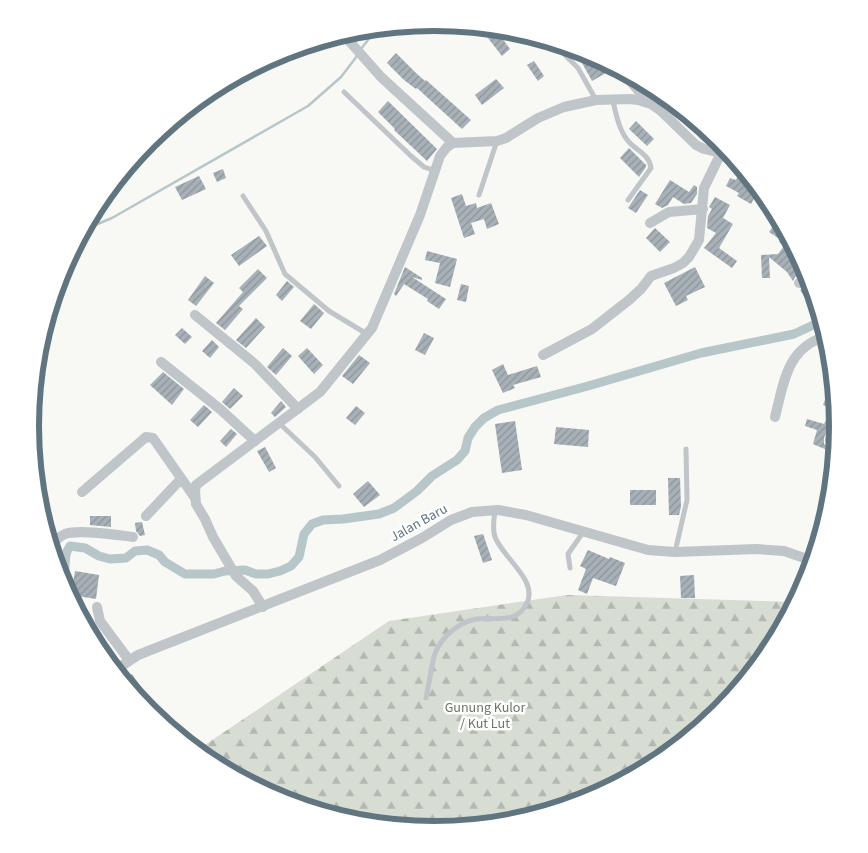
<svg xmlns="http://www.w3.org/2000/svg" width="868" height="853" viewBox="0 0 868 853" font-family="'Source Sans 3',sans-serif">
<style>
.forest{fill:url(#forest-firs)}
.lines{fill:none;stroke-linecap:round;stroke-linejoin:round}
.stream{stroke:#b7c6c9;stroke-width:2.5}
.canal{stroke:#b7c6c9;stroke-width:9}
.building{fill:url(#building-hatch)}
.service{stroke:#c0c5c9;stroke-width:5}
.minor{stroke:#c0c5c9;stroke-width:10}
.labels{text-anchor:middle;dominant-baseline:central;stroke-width:5;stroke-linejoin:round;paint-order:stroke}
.street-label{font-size:14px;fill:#617581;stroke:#fff}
.park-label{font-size:14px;fill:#667961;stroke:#fff}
.rim{fill:none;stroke:#617581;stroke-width:6}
</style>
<defs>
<pattern id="forest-firs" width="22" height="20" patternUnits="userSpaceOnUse" patternTransform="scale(1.25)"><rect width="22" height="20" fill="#d8ddd4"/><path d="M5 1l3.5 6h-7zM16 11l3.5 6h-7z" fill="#b3b8b1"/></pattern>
<pattern id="building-hatch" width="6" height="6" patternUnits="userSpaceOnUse" patternTransform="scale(1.25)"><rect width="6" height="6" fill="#a7b1b7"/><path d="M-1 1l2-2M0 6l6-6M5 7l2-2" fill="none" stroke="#8b959a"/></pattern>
</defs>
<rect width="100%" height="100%" fill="#f8f8f5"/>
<path class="forest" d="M567,595L796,602L770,651L719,712L658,763L588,800L513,823L434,830L355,823L279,800L209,762L196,751L389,621Z"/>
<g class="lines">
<g class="stream">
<path d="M361,49L375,31L373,28"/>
<path d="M83,230L112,218L308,106L341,77L357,56"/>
</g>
<path class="canal" d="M61,581C69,570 61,557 70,546L85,548L99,556L110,559L126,558L135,551L147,550L159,555L165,562L185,574H214L225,571L245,570L256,574H268L280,571L291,566L299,557L304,534L312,524L323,520L343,519L379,514L394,508L417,491L432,476L457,460L465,451L468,438L475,427L484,418L498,410L588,386L701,353L794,334L822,321"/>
</g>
<g class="building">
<path d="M490,28L495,29L510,49L502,56L484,33Z"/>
<path d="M396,53L416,73L425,81L426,80L471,120L462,129L417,88L416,89L404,80L387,63Z"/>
<path d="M594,56L597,57L606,73L592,81L582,63Z"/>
<path d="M534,61L544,76L538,81L527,65Z"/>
<path d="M496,79L504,88L482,105L475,95Z"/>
<path d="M388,101L437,149L427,161L394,130L395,129L378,112Z"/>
<path d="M636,121L654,139L647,146L629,129Z"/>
<path d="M702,132H708L721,143H710L703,141Z"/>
<path d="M629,148L646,165V167L639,177L620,158Z"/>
<path d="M742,168L759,189L751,204L737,196L739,193L726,186L730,178L736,180Z"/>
<path d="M223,169L226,178L217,182L213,173Z"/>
<path d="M199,176L206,189L182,200L175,187Z"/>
<path d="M670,180L689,192L694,185L697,187V194L691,203L684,204L673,197L668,205L662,208L655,204Z"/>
<path d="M640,190L648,195L636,213L628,208Z"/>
<path d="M462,194L466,206L476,203L477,208L491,203L499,224L487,229L484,219L471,223L475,234L464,238L451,198Z"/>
<path d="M715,197L730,205L723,218L733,224L719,248L737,261L732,268L704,248L716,233L707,228L708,216L712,209L709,207Z"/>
<path d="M776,222L783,227L806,271L795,277L793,281L787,272L769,257L770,278H762L761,255L778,254L784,246L779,242L781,240L769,232Z"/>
<path d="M655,228L670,242L660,252L646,238Z"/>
<path d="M259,236L267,246L239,266L231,255Z"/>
<path d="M427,251L457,259L450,287L435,283L440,263L425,260Z"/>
<path d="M405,267L422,278V280L412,277L446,299L439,309L427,301L428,299L404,284L396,296L394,294Z"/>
<path d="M695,267L705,287L686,296L688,300L676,306L664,283Z"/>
<path d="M258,269L267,278L239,306L243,309L225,330L216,323L243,292L239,288Z"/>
<path d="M205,276L214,283L196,306L188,300Z"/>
<path d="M287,281L294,287L282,301L276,295Z"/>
<path d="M461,284L469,286L466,302L457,300Z"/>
<path d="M809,285L815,298L808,302L800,290Z"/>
<path d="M314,304L324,313L311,329L300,321Z"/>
<path d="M256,318L265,327L246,348L236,340Z"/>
<path d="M182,328L192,337L185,344L175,335Z"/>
<path d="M424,333L434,338L425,355L415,350Z"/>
<path d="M212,340L219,347L210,358L202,351Z"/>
<path d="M283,348L292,356L276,375L267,367Z"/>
<path d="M307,348L323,365L314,374L298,356Z"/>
<path d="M359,355L370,363L353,384L342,376Z"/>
<path d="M503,364L508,375L537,366L541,377L513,385L515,388L503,393L492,370Z"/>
<path d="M832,368L837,414L831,418L824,438V444L829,447L827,450L813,444L817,430L805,426L807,419L824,424L832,408L823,405L829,388L825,387Z"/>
<path d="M163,372L184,389L172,405L150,385Z"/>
<path d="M234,388L243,396L230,409L222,402Z"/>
<path d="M281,401L286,407L275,417L271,413Z"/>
<path d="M204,405L212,412L198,427L190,420Z"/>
<path d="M356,406L365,413L355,425L346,418Z"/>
<path d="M515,421L522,470L502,473L495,424Z"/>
<path d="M556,427L589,430L588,447L554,444Z"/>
<path d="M231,429L237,434L226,447L220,441Z"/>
<path d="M265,447L276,468L269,472L257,451Z"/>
<path d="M668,478H680L681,507L679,515H669Z"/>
<path d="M368,481L380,495L364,507L353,494Z"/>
<rect x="630" y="490" width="26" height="15"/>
<path d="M90,516H111V527L90,525Z"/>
<path d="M142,522L145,535L140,536L136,531L135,523Z"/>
<path d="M483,534L492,560L483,563L474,536Z"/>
<path d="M588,550L609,559L610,557L625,563L616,586L593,578L587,594L578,590L586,569L580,566Z"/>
<path d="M75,571L99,575L96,599L71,595Z"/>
<path d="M694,575L695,598H681L680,576Z"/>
<path d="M132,674L141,687L135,691L126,678Z"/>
</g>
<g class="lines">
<g class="service">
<path d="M553,43L578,68L596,100"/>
<path d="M344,92L411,156L424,167L436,171"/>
<path d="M613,101C616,114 619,131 629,142C637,151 649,154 651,168L628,200"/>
<path d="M479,195L497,141"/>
<path d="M243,196L266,231L285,274L329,311L367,334"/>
<path d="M279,423L315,457L339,486"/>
<path d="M675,552L687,500L686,449"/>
<path d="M570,568L568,554L584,531"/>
<path d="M426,698L434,656C440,638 457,623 476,619C494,616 516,626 527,603C538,580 503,558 495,537C492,529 494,519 495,510"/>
</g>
<g class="minor">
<path d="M343,34L381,77L453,143"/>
<path d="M621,70L648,102"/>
<path d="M650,223L669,212L703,209"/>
<path d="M799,283L809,277"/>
<path d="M195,315L255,364L298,409"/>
<path d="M543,355L592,329L629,300L641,289L651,276L674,268L683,263L689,257L699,240L704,188L721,153"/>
<path d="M161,362L220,409L255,441"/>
<path d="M775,417C784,382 787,347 827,336"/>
<path d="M830,440L837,421"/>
<path d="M82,492L146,437L153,438L195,498"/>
<path d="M146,516L181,479"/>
<path d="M51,548C54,542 58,537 65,534C79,529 117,535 133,537"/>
<path d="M97,607L100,621L129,660"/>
<path d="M263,607L253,591L236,576L213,537L205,519L196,504L195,491L196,485L320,392L367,334L372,328L420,215L440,156L447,147L453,143L497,141L506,138L538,118L564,107L596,100L630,99L638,100L651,104L661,111L696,145L704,149L721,153L729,152"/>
<path d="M114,671L138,655L380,560L422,538L451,520L472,512L498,510L526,515L648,550L675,552L756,549L784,551L813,561"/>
</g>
</g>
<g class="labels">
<g class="street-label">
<text transform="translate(419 523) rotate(-29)">Jalan Baru</text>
</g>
<g class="park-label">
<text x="485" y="708">Gunung Kulor<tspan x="485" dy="16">/ Kut Lut</tspan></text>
</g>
</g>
<path d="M0 0H868V853H0ZM39 426a395 395 0 1 1 790 0a395 395 0 1 1-790 0Z" fill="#fff" fill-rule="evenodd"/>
<path class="rim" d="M39 426a395 395 0 1 1 790 0a395 395 0 1 1-790 0Z"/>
</svg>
